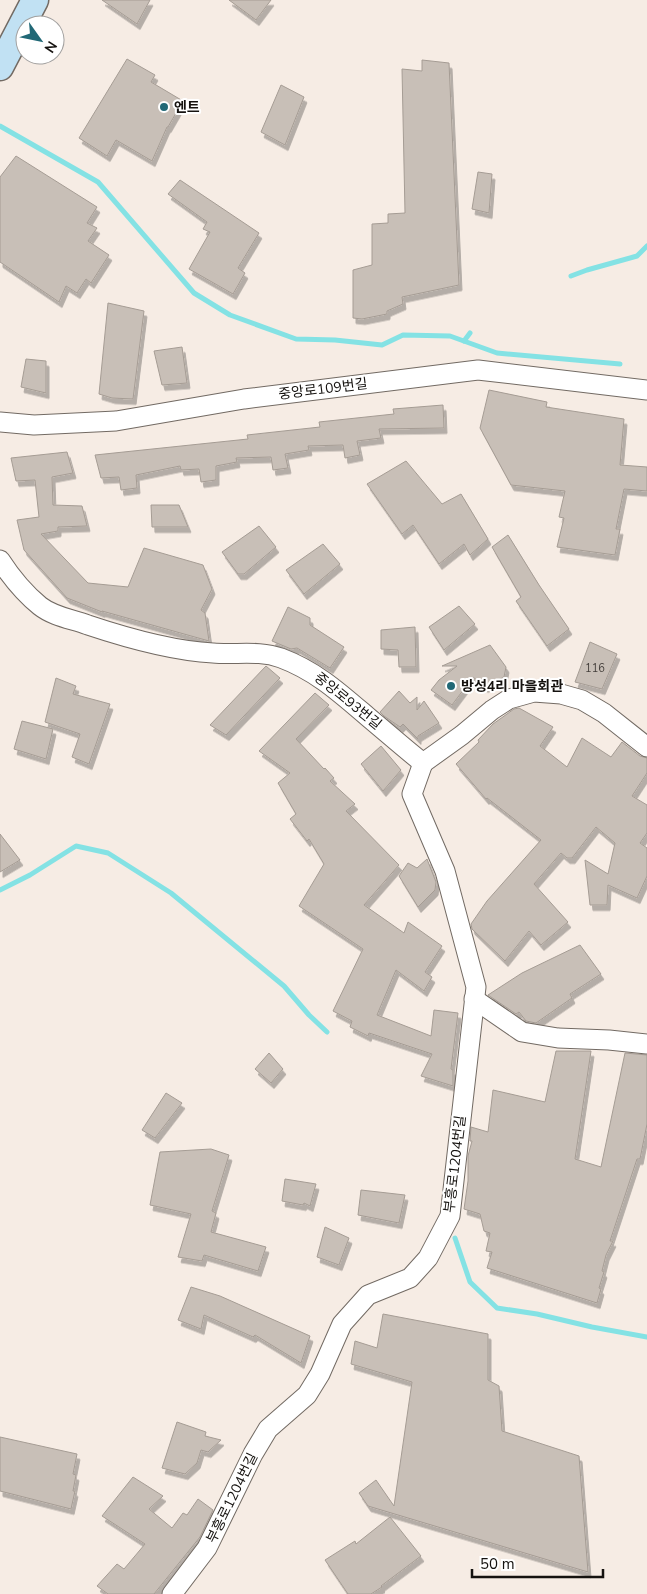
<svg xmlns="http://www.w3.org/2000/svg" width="647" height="1594" viewBox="0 0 647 1594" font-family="'Nunito Sans','Noto Sans KR',sans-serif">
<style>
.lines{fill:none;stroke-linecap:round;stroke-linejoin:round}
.stream{stroke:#84e2e4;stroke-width:5}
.building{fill:#c8bfb7;stroke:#a59c94;filter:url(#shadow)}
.street-casing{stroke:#726a63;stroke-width:21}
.secondary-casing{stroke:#726a63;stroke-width:29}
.street{stroke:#fff;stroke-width:19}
.secondary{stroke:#c1e1f3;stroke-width:26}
.poi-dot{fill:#216876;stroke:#fff;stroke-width:2}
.labels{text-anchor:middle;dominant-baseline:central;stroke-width:4;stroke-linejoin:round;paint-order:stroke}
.number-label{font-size:11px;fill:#423d39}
.poi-label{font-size:14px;font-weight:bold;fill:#15120f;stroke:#fff;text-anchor:start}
.street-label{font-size:14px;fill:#15120f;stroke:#fff}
</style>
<defs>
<filter id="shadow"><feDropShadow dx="3" dy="5.5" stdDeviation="0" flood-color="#0004"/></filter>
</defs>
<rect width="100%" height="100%" fill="#f6ece4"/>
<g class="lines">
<g class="stream">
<path d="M0,126L98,182L194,293L230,315L296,339L335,340L382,345L403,335L450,336L497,353L620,364"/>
<path d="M571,276L587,270L637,256L647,246"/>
<path d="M464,341L470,333"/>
<path d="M0,890L30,875L76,846L108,853L171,893L284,986L309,1015L327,1032"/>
<path d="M455,1238L470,1282L497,1308L537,1314L592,1327L647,1337"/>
</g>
</g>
<g class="building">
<path d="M102,0H150L137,24Z"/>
<path d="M229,0H271L256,20Z"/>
<path d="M127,59L155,75L151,82L183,101L168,127H167L152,161L116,140L107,156L79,138Z"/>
<path d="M422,60L449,63L459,285L402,297L403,304L387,311V314L362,319L353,318V270L372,265V224L388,223V214L405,213L402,69L422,71Z"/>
<path d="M281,85L304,97L285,145L261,132Z"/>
<path d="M16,156L97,207L87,223L97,228L88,241L109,255L91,283L86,279L77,293L66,286L59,302L0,262V177Z"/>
<path d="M478,172L492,174L489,213L472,209Z"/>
<path d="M180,180L259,233L238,268L245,273L233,294L189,269L210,232L203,229L207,222L168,194Z"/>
<path d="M108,303L144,311L133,399L112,398L99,394Z"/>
<path d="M182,347L187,383L162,385L154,351Z"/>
<path d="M26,359L46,361V393L21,387Z"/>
<path d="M489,390L547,402L546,407L624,419L620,465L647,467V491L624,489L616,529H620L615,555L557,547L564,518L559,517L565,491L511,485L480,428Z"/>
<path d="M443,405L444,428L379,429L381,438L357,441L360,455L345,458L343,445L308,446L309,450L285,454L288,468L273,470L271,457L236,458L237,462L216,466V480L201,482L199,469L181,470L180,466L136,475L137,488L121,490L119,477L101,478L95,455L248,439L247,435L320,427L319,422L394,414L393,409Z"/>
<path d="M67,452L73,473L52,477L53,505L82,506L87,526L58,527V531L41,534L88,583L128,587L144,548L203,565L212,589L201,610L205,613L209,641L102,611V612L67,598L24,550L17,520L39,517L35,480L16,481L11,458Z"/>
<path d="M406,461L442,504L461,494L488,539L470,555L464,544L439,564L413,525L402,534L367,484Z"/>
<path d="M151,505H179L188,527H152Z"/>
<path d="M259,526L276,547L244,574H238L222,552Z"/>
<path d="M508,535L539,585L569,629L547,646L516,601L521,597L492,547Z"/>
<path d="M323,544L340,564L304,594L286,570Z"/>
<path d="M459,606L475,624L444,650L429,627Z"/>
<path d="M288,607L310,618V625L344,647L330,668L297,648L291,649L272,641Z"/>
<path d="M415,627L416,667H399L398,650L381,649V630Z"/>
<path d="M590,642L617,654L602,689L575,682Z"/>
<path d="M490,645L506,667L504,677L485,687L473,677L452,705L431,690L439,680L457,666H442Z"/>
<path d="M266,666L280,678L226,735L210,725Z"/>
<path d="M56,678L76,686L73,694L110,704L89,764L72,757L80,734L45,722Z"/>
<path d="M399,691L410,703L417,697V710L424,701L439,723L418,736V739L403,724L400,727L384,716L380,712Z"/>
<path d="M315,693L329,705L296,739L324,769L325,768L334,778L330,781L355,804L346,811L399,865L364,905L404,933L408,922L442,946L425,972L432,977L424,991L396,970L377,1015L431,1036L434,1010L458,1013L451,1069L453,1070V1086L421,1076L432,1054L369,1033L368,1036L350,1027L352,1021L333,1011L363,949L299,906L324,864L309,839L307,841L290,819L296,814L278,783L290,773L259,751Z"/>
<path d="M519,708L553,727L540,746L567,767L582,738L611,757L622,742L640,756L647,758V773L632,796L647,805V833L640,843L647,848V876L637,898L608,885L607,905H590L585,860L608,874L615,843L596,827L572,858H567L561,853L534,884L568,922L541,945L529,931L505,961L472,929L471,924L487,901L541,840L487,798L486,799L456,764L479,742L478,740L493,724L514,709Z"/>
<path d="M22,721L53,729L46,759L14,749Z"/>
<path d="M381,746L401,770L383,791L361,764Z"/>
<path d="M0,834L20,860L0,872Z"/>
<path d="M427,859L436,882L435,890L418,907L399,876L408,863L417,868Z"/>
<path d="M580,945L601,974L570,994L572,998L536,1023L526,1021L519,1012L516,1014L488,995L522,973Z"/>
<path d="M556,1051H591L575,1159L601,1167L625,1053L647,1055V1124L640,1159H637L610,1241H613L606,1255L602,1271L604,1272L599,1288L601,1289L597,1303L487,1268L492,1252L486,1251L490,1233L484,1231L480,1214L464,1209L468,1181V1156L472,1141H470L471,1127L488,1132L493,1090L545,1102Z"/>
<path d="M269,1053L283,1069L271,1083L255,1069Z"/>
<path d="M166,1093L182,1103L155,1138L142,1130Z"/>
<path d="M211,1149L229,1155L212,1211L216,1213L211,1232L266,1247L258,1271L204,1255L202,1261L178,1257L191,1214L150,1205L160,1152Z"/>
<path d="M285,1179L316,1184L310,1206L304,1203L303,1205L282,1201Z"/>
<path d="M361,1190L405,1195L399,1223L358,1215Z"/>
<path d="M325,1227L349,1238L339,1265L317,1257Z"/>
<path d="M191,1287L220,1296L310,1336L301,1363L255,1335L253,1337L204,1315L201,1329L178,1320Z"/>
<path d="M383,1314L488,1334V1380L499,1386L502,1431L579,1456L588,1572L368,1506L359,1493L376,1480L394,1506L412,1382L351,1364L355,1341L377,1348Z"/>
<path d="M177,1422L206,1432L205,1436L221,1440L208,1452L201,1450L197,1463L185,1474L162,1468Z"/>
<path d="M0,1437L77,1454L73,1474L76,1475L73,1491H75L71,1509L0,1491Z"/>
<path d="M133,1477L163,1496L149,1509L172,1528L183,1513L187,1515L198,1499L213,1510L200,1537L154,1594H108L97,1586L117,1564L124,1569L145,1544L102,1516Z"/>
<path d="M390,1517L421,1556L381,1586L382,1587L371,1594H348L325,1560L355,1541L356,1544Z"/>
</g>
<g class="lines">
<g class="street-casing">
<g id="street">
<path d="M0,422L34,425L116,421L244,399L478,370L647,390"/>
<path d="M0,560C11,577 24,593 40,606C54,617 72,619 88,625C127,638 173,651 213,653C236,655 259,650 281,658C316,671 340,693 368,717C386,732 404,748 423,763"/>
<path d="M423,763L462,735L492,710L509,699L534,692L561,694L582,700L604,713L647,747"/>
<path d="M474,999L522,1032L558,1038L609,1040L647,1044"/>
<path d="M172,1594L207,1548L253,1454L268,1429L307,1395L320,1374L342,1324L368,1295L410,1278L428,1258L450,1216L476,987L445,871L412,794L423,763"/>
</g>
</g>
<g class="secondary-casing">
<path id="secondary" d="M0,67L35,0"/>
</g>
<use href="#street" class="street"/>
<use href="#secondary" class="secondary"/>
</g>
<g class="poi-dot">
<circle cx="164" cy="107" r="5"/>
<circle cx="451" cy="686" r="5"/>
</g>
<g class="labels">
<g class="number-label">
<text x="595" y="668">116</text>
</g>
<g class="poi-label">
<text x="174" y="107">엔트</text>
<text x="461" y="686">방성4리 마을회관</text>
</g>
<g class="street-label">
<text transform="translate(323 389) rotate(-7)">중앙로109번길</text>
<text transform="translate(348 701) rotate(39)">중앙로93번길</text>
<text transform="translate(455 1164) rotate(-83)">부흥로1204번길</text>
<text transform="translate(232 1498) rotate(-64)">부흥로1204번길</text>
</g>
</g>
<g transform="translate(40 40) rotate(123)"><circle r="24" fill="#ffffff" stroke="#a1a09f"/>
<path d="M0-4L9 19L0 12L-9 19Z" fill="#216876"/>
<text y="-8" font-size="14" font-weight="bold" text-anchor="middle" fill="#15120f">N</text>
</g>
<path d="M472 1569v8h131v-8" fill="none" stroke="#15120f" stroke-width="2.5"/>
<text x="480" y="1569" font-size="15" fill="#15120f" stroke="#ffffff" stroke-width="4" paint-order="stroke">50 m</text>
</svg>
